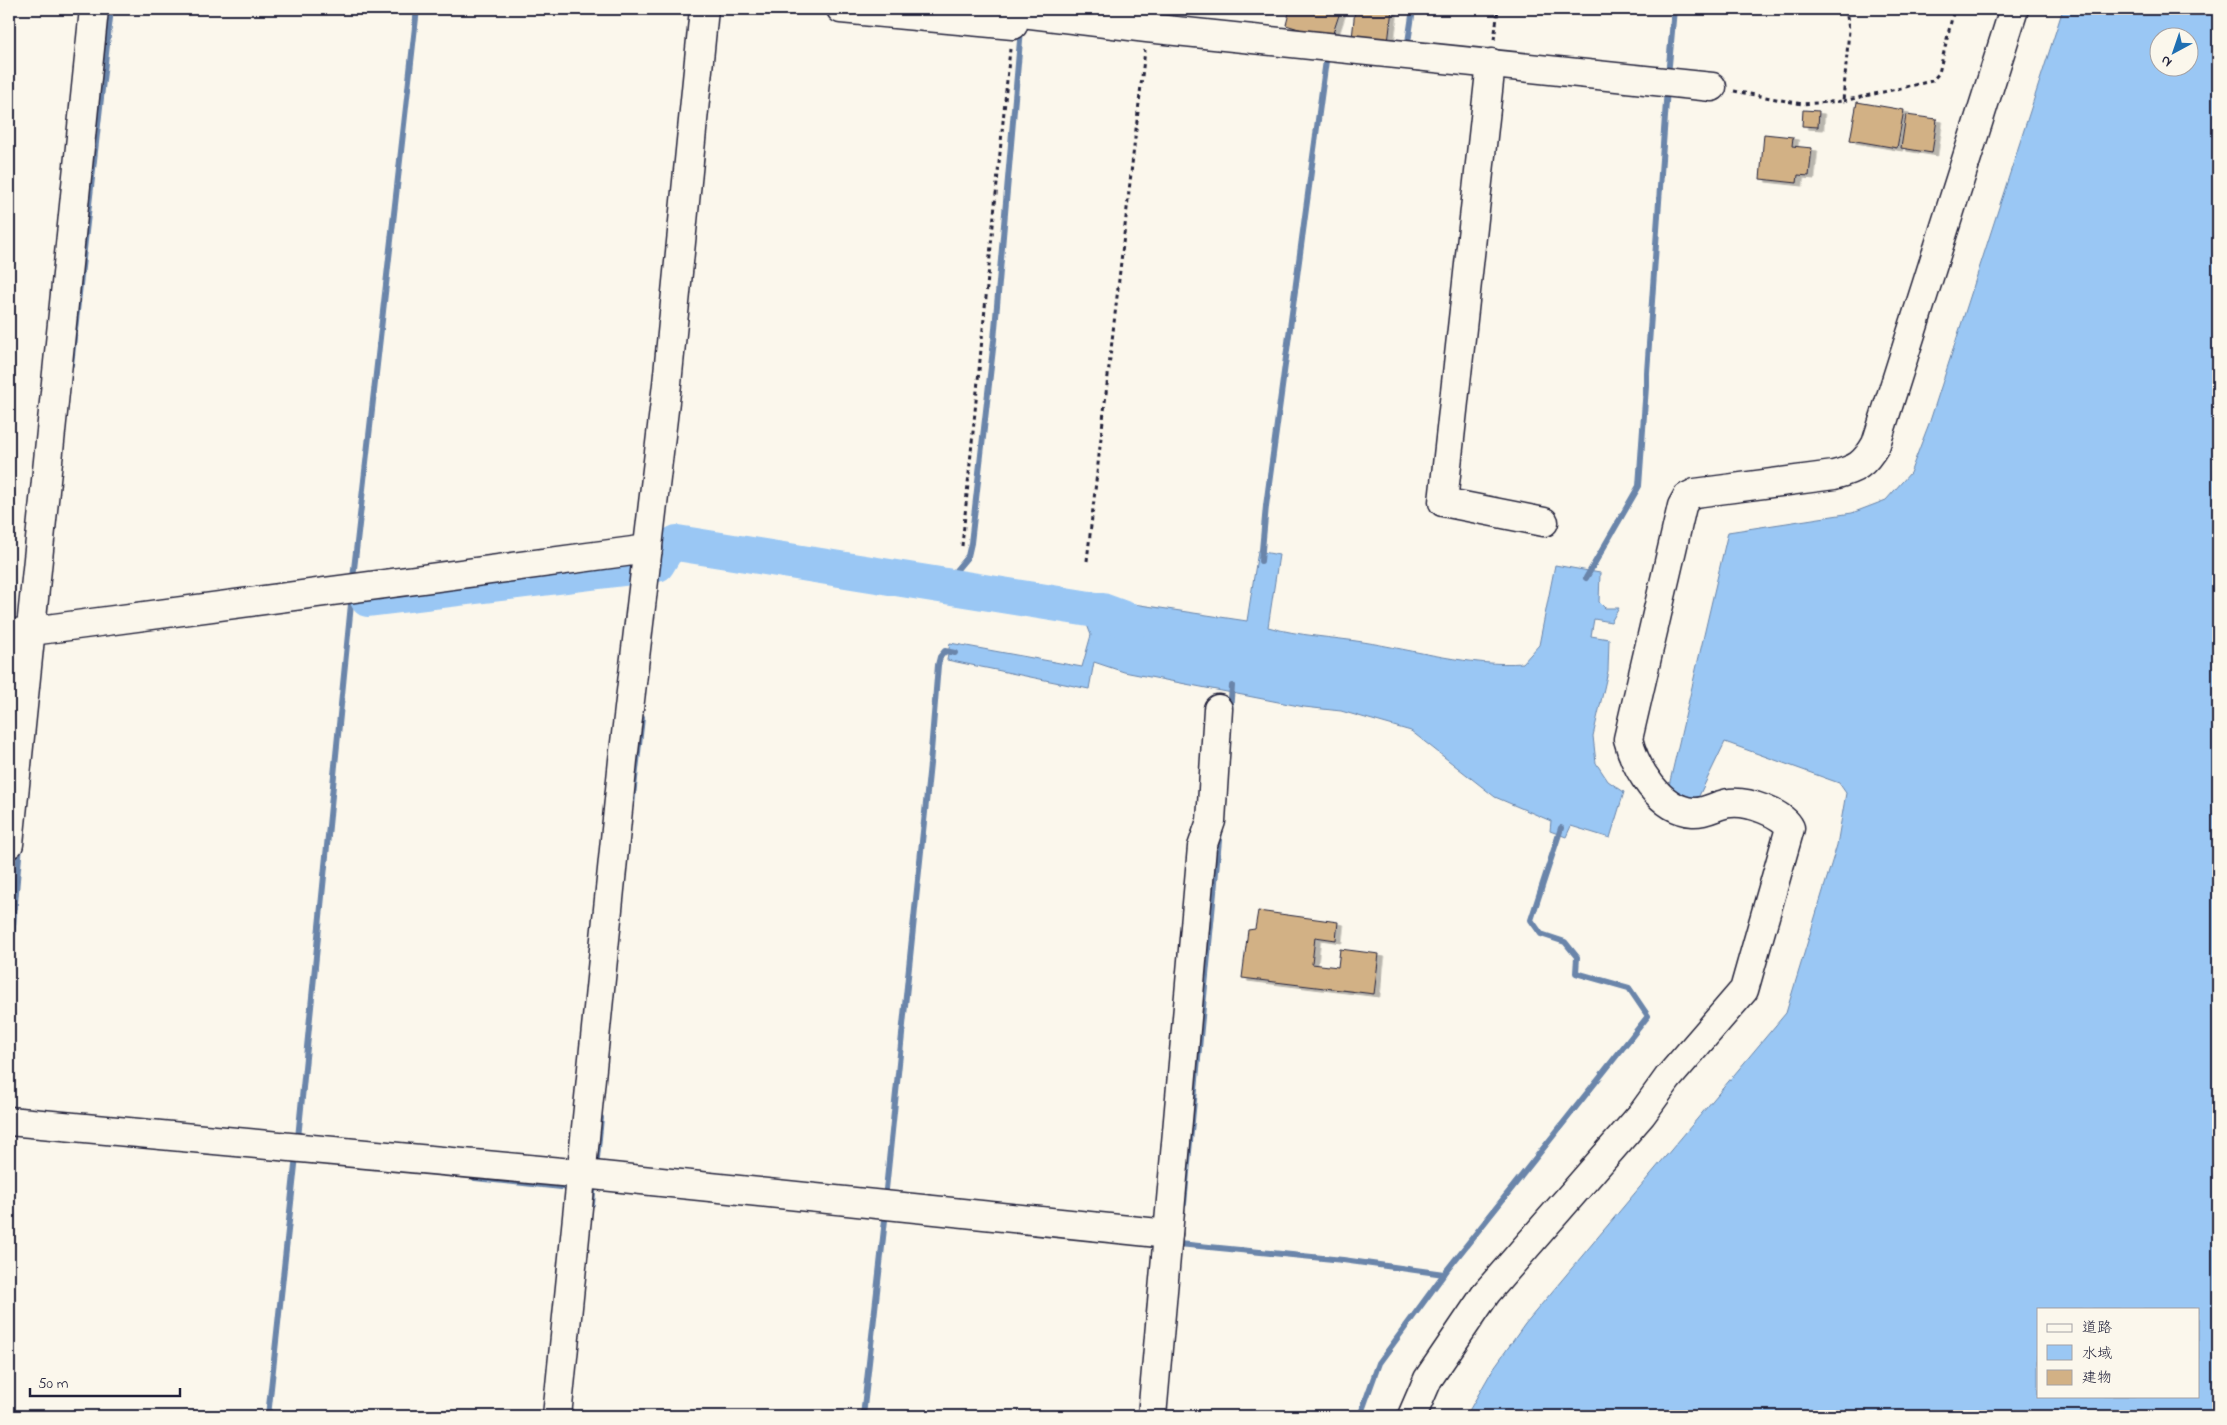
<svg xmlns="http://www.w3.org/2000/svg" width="2227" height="1425" viewBox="0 0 2227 1425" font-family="'Indie Flower','Klee One',sans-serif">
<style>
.water{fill:#9ac7f4;stroke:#6a85aa;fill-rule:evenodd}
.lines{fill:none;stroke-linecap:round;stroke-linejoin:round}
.stream{stroke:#6a85aa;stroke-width:6}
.river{stroke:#9ac7f4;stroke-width:36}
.building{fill:#d2b185;stroke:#22223b;filter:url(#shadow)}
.minor-casing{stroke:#22223b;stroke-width:31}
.path{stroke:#22223b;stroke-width:3;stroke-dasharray:4 4;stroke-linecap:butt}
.minor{stroke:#fbf7ec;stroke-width:28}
</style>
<defs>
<filter id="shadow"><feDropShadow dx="5.5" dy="3" stdDeviation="0" flood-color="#0004"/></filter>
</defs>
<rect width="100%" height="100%" fill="#fbf7ec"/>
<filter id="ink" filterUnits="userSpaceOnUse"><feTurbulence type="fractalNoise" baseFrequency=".02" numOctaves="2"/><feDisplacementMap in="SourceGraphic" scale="10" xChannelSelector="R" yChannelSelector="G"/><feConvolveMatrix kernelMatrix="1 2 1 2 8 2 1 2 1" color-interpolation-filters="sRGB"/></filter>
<g filter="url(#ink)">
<g class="water">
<path d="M2063,9H2218V1416H1466L1493,1369L1525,1324L1786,1013L1837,845L1846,793L1839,783L1725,742L1697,800L1668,790L1728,532L1852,513L1886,500L1910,473L1930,421ZM2160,38H2190V68H2160ZM2038,1309H2198V1396H2038Z"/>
<path d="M1258,551L1279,555L1268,627C1300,636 1331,637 1363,642C1414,650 1472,667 1523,663L1539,645L1555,565L1600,573L1599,602L1605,608H1619L1611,622L1594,619L1591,636L1609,639L1608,671L1593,736L1596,763L1608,781L1624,792L1610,838L1571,826L1566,837L1550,831L1551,821L1495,797L1411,731L1341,711L1304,707L1124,672L1094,662L1089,689L947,660L950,643L1082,667L1091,635L1084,617L1087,597L1247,621Z"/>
</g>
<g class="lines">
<g class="stream">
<path d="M1407,49L1413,9"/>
<path d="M1668,76L1674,9"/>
<path d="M71,365L111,9"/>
<path d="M1261,561L1266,506L1327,53"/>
<path d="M353,578L417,9"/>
<path d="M1586,578L1639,486L1667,88"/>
<path d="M943,586L968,556L971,543L994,340L1021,29"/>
<path d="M1230,711L1232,686"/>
<path d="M632,805L642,718"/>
<path d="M9,973L20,845"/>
<path d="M298,1138L352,594"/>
<path d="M596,1168L601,1118"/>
<path d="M475,1178L571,1188"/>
<path d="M885,1199L930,764L938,665L940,657L945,651L955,653"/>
<path d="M592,1204L594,1183"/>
<path d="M1184,1204L1220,830"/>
<path d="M1179,1244L1343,1260L1444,1274"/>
<path d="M268,1416L296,1156"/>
<path d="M863,1416L886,1211"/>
<path d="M1360,1416L1379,1363L1447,1270L1648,1016L1629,988L1576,973L1577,957L1565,942L1541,934L1531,920L1561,828"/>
</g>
<path class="river" d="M368,599L657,564L666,549L677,543L1102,611L1132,622"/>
</g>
<g class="building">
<path d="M1290,9H1341L1331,39L1286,25Z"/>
<path d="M1355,9H1392L1388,43L1352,39Z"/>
<path d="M1857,102L1904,110L1897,148L1850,140Z"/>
<path d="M1803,110L1819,111L1818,127L1802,126Z"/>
<path d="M1906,115L1937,119L1932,153L1901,148Z"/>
<path d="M1764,134L1793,137L1792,146L1812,148L1809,176L1798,175L1797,183L1760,179Z"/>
<path d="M1258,911L1338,922L1336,940L1315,937L1312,964L1338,967L1340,949L1379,954L1374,994L1242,978L1248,930L1255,929Z"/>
</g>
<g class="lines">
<g class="minor-casing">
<g id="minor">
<path d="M841,9L1013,25L1015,9"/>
<path d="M1014,12L1147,28L1712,87"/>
<path d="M1491,63L1443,502L1544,522"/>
<path d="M9,634L648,549"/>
<path d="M9,844L94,9"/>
<path d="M9,1121L583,1174L1168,1234"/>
<path d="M557,1416L623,760L667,384L704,9"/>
<path d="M1152,1416L1202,847L1211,821L1218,709"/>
<path d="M1412,1416L1428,1379L1487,1292L1642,1114L1668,1078L1744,990L1790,828C1783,813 1747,801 1730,803C1717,804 1707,813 1693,812C1660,810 1635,768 1628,739L1682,506L1687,497L1695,493L1834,475C1856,469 1864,465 1876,444L2014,9"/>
</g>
</g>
<g class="path">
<path d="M1494,40L1498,9"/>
<path d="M1734,91L1802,104L1843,101L1849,30L1846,9"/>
<path d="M1843,101L1932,81L1939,73L1954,9"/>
<path d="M962,546L1010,49"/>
<path d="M1087,561L1145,50"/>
</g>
<use href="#minor" class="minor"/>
</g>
</g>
<rect width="2227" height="1425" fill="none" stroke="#fbf7ec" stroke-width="30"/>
<rect x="15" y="15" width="2197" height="1395" fill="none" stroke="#22223b" stroke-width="2" filter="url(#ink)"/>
<rect x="2037" y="1308" width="162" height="90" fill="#fbf7ec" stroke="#a4a2a5"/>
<rect x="2047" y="1324" width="25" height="8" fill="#fbf7ec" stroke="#a4a2a5"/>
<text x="2082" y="1332" font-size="15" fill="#22223b">道路</text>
<rect x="2047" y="1345" width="25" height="15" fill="#9ac7f4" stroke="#a4a2a5"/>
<text x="2082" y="1358" font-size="15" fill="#22223b">水域</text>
<rect x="2047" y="1370" width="25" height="15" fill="#d2b185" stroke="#a4a2a5"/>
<text x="2082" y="1382" font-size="15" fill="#22223b">建物</text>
<g transform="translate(2174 52) rotate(220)"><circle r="24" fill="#fbf7ec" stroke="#a4a2a5"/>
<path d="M0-4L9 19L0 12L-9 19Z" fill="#1f6fb2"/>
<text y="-8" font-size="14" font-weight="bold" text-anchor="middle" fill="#22223b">N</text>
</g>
<path d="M30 1388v8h150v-8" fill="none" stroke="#22223b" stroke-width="2.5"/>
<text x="38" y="1388" font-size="15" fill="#22223b" stroke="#fbf7ec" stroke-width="4" paint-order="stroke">50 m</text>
</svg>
